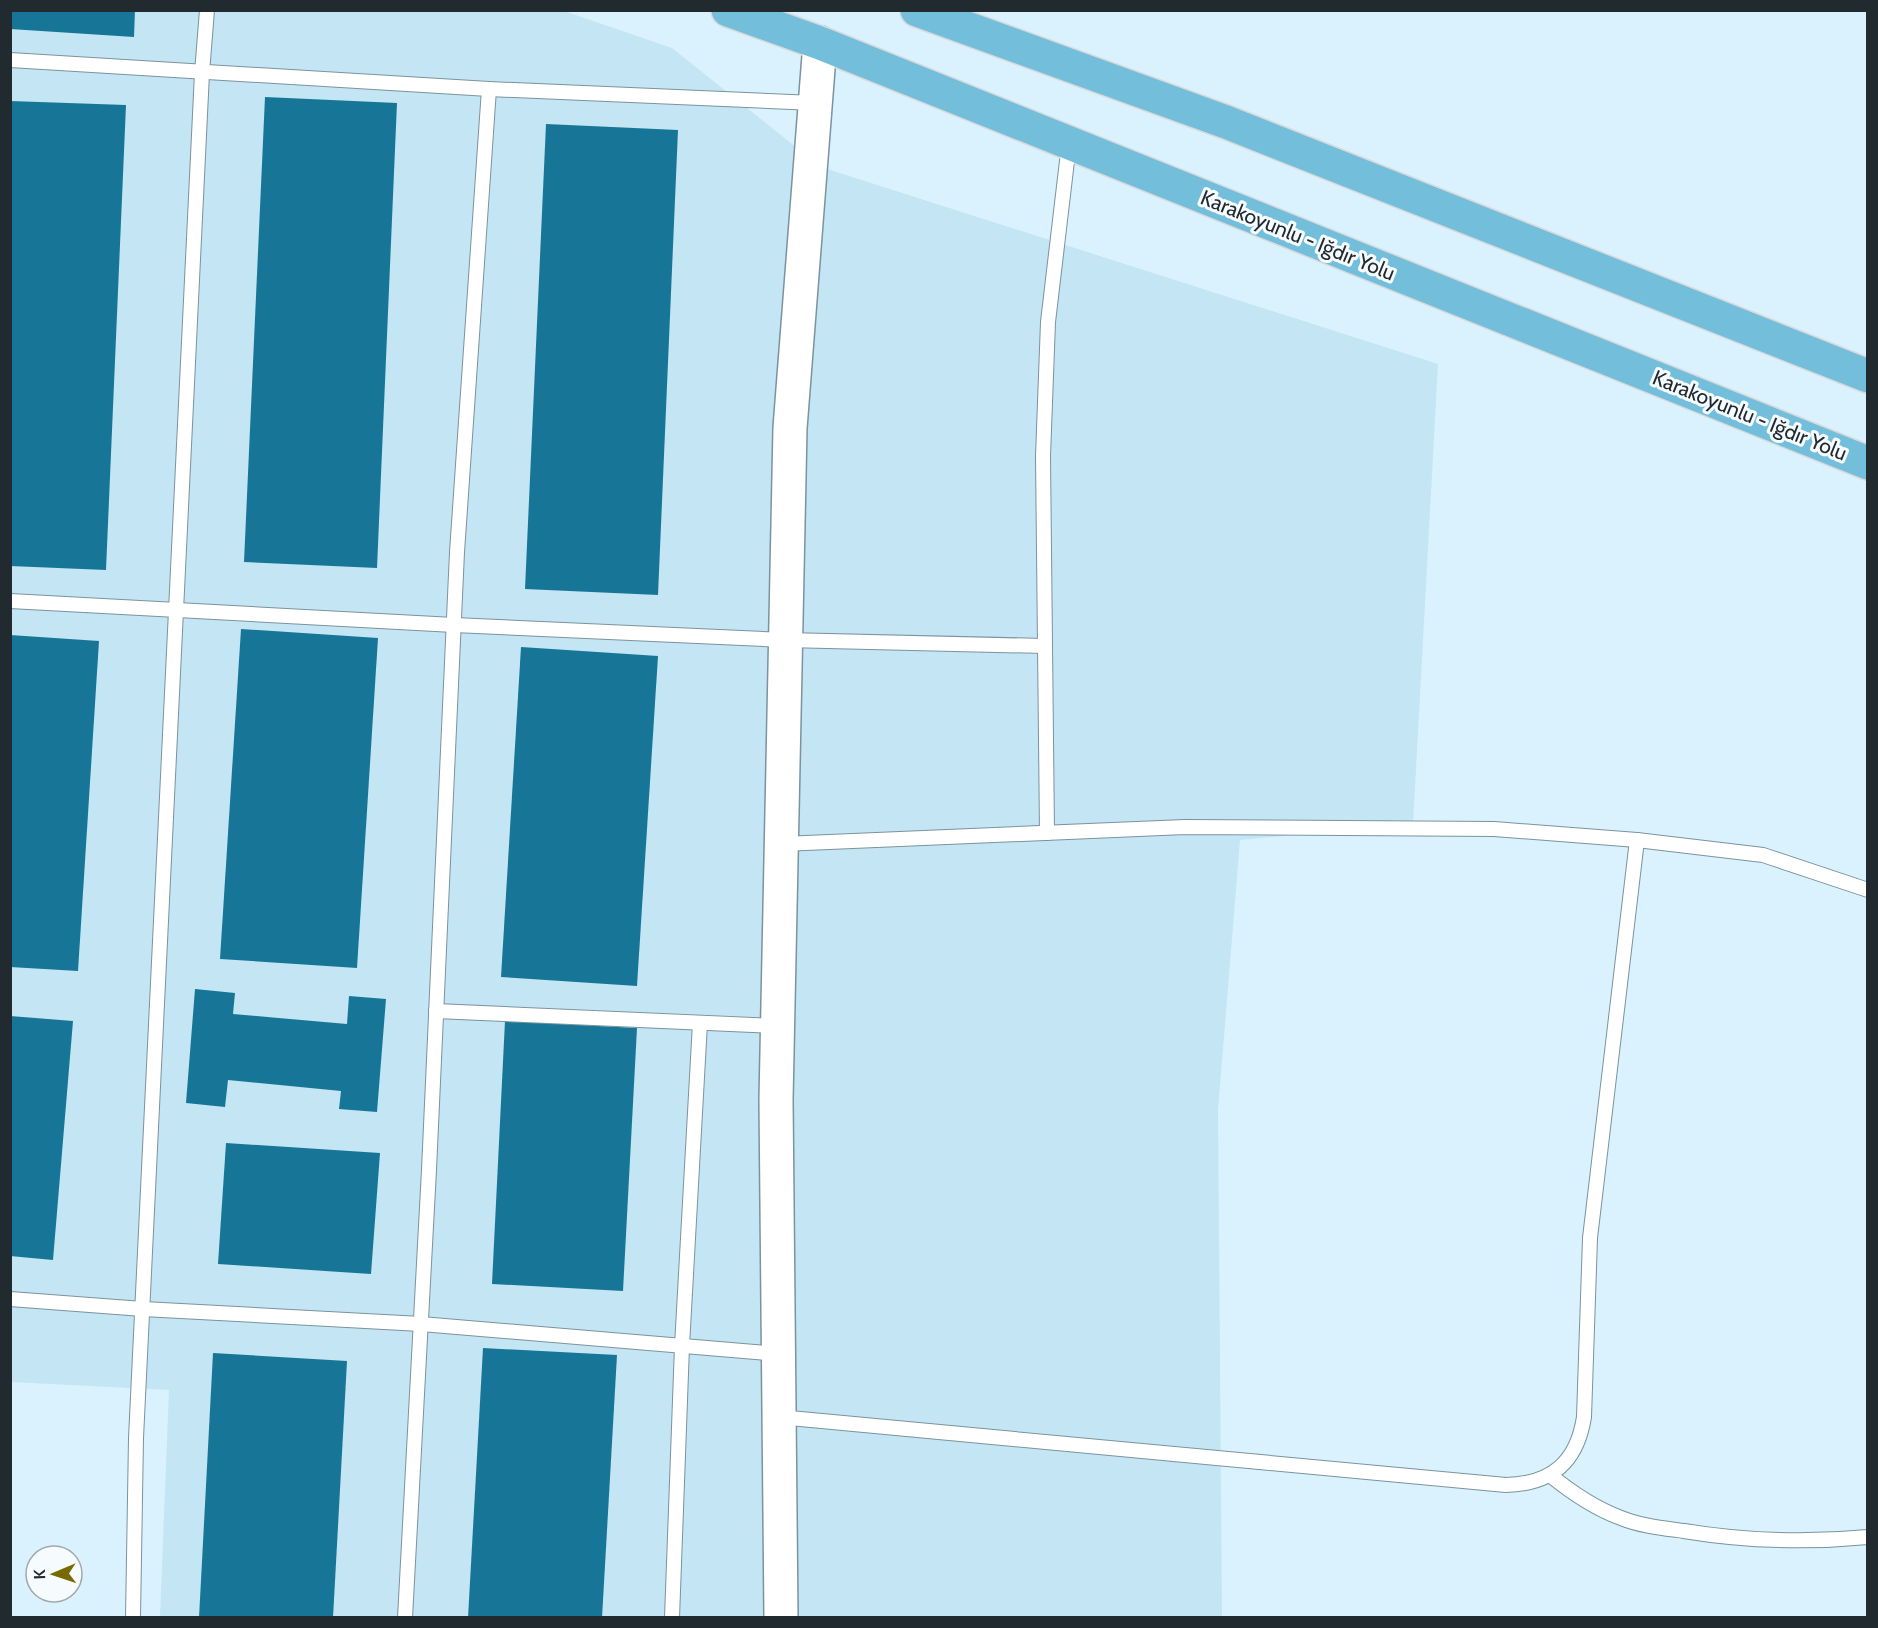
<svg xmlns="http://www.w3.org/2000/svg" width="1878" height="1628" viewBox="0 0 1878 1628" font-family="Cabin,sans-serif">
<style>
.built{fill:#c4e5f4}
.building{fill:#177697}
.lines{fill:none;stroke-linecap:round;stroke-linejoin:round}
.service-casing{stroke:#7b939d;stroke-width:16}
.tertiary-casing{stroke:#7b939d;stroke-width:36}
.trunk-casing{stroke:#d7d9da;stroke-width:36}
.service{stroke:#fff;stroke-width:14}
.tertiary{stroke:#fff;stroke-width:33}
.trunk{stroke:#72bedb;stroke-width:33}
.labels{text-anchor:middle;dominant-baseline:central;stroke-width:6;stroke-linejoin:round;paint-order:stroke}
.street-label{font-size:21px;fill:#212a2f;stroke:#f6fcfe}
</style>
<rect width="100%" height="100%" fill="#d9f2fe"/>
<path class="built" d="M11,11H564L672,48L821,167L1438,364L1413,824L1240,840L1218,1110L1222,1617H160L169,1390L11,1382Z"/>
<g class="building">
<path d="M10,10H135L134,37L10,29Z"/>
<path d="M265,97L397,103L377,568L244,562Z"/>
<path d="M10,101L126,105L106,570L10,566Z"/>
<path d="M546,124L678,130L658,595L525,589Z"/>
<path d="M241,629L378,638L357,968L220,959Z"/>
<path d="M10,635L99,641L78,971L10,967Z"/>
<path d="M521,647L658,656L637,986L501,977Z"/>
<path d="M195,989L235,993L233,1014L347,1024L349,996L386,999L377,1112L339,1109L341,1091L228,1080L225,1107L186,1103Z"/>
<path d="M10,1016L73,1021L53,1260L10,1256Z"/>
<path d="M505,1021L637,1028L623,1291L492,1284Z"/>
<path d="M226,1143L380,1153L371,1274L218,1264Z"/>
<path d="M483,1348L617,1355L602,1618H468Z"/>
<path d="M213,1353L347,1361L333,1618H199Z"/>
</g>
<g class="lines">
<g class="service-casing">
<g id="service">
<path d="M10,60L489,89L815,103"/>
<path d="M10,601L454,625L785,640L1045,646"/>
<path d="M1047,833L1043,456L1048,322L1069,144"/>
<path d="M782,844L1185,827L1494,829L1637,840L1763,855L1868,890"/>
<path d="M436,1011L777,1026"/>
<path d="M10,1299L143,1309L421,1324L778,1354"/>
<path d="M779,1417L1506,1485C1552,1484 1577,1462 1584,1417L1590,1238L1637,840"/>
<path d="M1550,1475C1572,1493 1594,1508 1621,1518C1641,1526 1662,1528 1684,1531C1745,1541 1806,1543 1868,1537"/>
<path d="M133,1618L136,1438L202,73L207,10"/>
<path d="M405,1618L429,1170L457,552L489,89"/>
<path d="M672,1618L682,1346L700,1023"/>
</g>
</g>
<g class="tertiary-casing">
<path id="tertiary" d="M781,1618L776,1100L790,428L820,43"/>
</g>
<g class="trunk-casing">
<g id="trunk">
<path d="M728,10L820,43L1868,463"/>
<path d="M917,10L1226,122L1868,376"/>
</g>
</g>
<use href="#service" class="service"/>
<use href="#tertiary" class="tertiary"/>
<use href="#trunk" class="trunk"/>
</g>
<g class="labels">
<g class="street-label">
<text transform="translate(1298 235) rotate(22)">Karakoyunlu - Iğdır Yolu</text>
<text transform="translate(1750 415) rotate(22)">Karakoyunlu - Iğdır Yolu</text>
</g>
</g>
<rect width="1878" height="1628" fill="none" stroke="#212a2f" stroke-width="24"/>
<g transform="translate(54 1574) rotate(268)"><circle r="28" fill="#f6fcfe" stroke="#a1a8ab" stroke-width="1.5"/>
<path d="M0-4.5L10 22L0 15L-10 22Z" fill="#776a01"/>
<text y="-9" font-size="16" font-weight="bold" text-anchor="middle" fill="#212a2f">K</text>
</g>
</svg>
